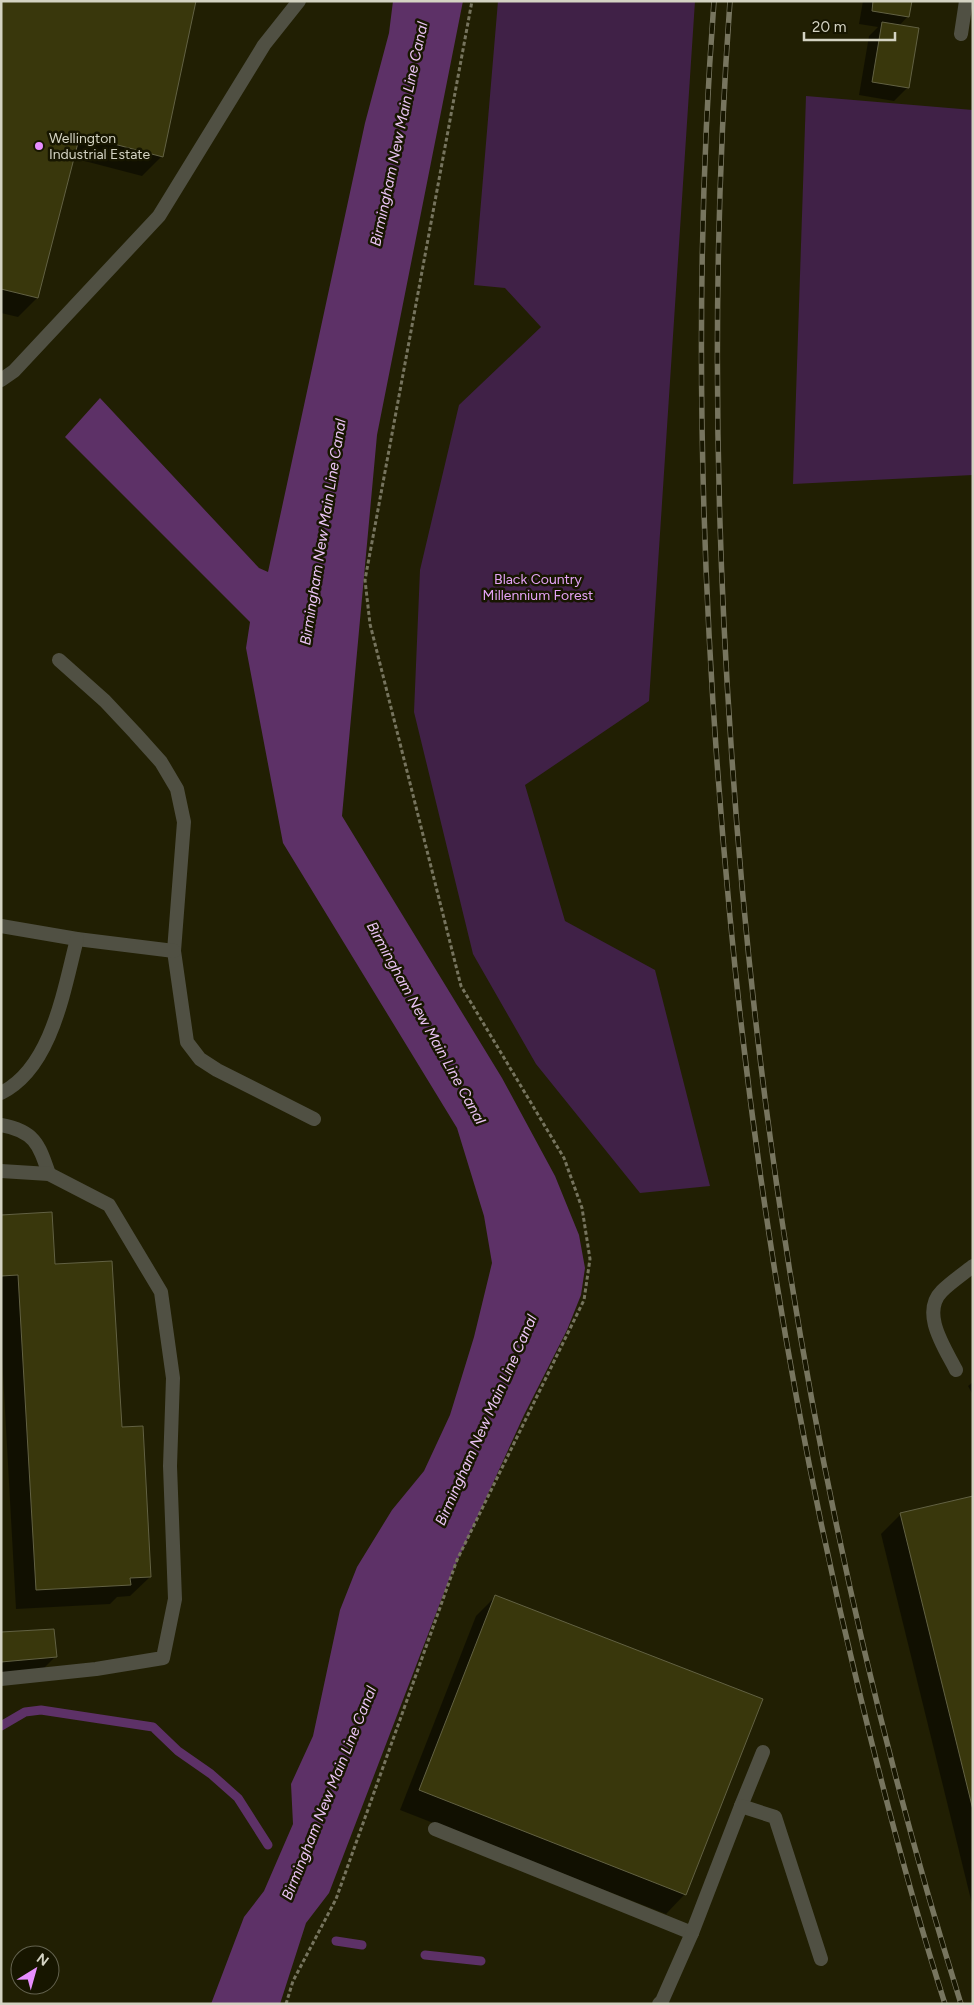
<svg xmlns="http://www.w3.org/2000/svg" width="974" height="2005" viewBox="0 0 974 2005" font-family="Figtree,sans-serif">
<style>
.green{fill:#402147}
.water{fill:#5d3167}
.shadow{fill:#0007}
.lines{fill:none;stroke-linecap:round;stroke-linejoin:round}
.stream{stroke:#5d3167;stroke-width:9}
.building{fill:#39370c;stroke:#626143}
.path{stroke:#76745e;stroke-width:3;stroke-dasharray:4 2.5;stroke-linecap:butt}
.service{stroke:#505043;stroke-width:14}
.minor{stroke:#505043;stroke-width:14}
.rail-casing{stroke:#77755f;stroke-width:5.5}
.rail{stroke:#171600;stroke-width:4;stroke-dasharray:11;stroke-linecap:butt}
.poi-dot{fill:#e88eff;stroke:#171600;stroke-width:2}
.labels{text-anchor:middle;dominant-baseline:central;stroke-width:5;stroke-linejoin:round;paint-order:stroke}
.poi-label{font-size:14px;fill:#d4d3c3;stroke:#171600;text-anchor:start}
.park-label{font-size:14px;fill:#e5a4f6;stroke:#171600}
.water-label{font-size:15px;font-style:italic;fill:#ecc5f6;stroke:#171600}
</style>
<rect width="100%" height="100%" fill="#211f03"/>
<g class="green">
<path d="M498,1H695L649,701L525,785L565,921L655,970L710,1186L640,1193L536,1064L473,954L414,712L420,570L459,405L541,327L505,288L474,285Z"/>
<path d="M806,96L973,110V475L793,484Z"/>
</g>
<path class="water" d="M393,1H463L377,435L342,816L502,1078L555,1176L579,1235L585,1268L581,1295L567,1330L524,1415L450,1577L329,1893L306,1923L280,2004H211L244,1917L264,1891L293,1824L291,1784L313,1736L340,1610L357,1567L392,1510L424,1471L450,1415L474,1337L492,1263L484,1216L457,1128L283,843L246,648L250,622L65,437L100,398L259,568L268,572L365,123L389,33Z"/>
<g class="shadow">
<path d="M1,1H195L161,157L142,176L73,158L37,298L18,317L1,313Z"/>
<path d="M863,1H911L908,16L899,26L907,88L894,101L859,95L869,36L878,27L859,24Z"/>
<path d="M1,1216L54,1265L121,1429L150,1577L130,1596L117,1597L110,1604L16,1609L1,1338Z"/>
<path d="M973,1382V1395L968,1386Z"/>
<path d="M973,1497V1908L881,1534L900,1515Z"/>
<path d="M496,1596L685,1894L666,1914L400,1810L476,1616Z"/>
<path d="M1,1633L55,1657L36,1676L1,1679Z"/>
</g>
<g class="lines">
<g class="stream">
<path d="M1,1726L25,1712L41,1710L153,1727L178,1751L211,1774L238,1798L268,1845"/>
<path d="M336,1941L362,1945"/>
<path d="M425,1955L481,1961"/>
</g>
</g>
<g class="building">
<path d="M1,1H196L163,157L80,135L38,298L1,289Z"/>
<path d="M873,1H912L909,17L872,11Z"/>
<path d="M882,22L919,28L909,88L872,82Z"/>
<path d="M52,1212L55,1264L112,1261L122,1427L143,1426L151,1577L130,1578L131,1585L36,1590L18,1275L1,1276V1215Z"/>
<path d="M973,1496V1810L900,1513Z"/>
<path d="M495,1595L763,1699L686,1895L419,1790Z"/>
<path d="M54,1629L57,1657L1,1662V1632Z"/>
</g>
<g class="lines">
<path class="path" d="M286,2004L293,1981L336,1899L457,1560L584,1300L590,1259L582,1208L564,1158L461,986L370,624L365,580L472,1"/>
<g class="service">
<path d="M1,380L14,371L159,216L264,45L299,1"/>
<path d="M59,660L105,701L135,733L161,762L177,789L184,822L174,951L187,1042L200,1059L217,1070L314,1119"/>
<path d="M1,926L77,939L174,951"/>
<path d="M1,1093C52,1068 64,989 77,939"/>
<path d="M1,1125C35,1131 39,1145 49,1174"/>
<path d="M1,1171L49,1174L109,1205L161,1292L173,1378L170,1466L175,1599L163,1658L96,1669L1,1679"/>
<path d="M956,1370C945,1348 920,1313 942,1291C951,1282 963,1274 973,1266"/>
<path d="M741,1806L763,1752"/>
<path d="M435,1829L692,1933"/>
<path d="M659,2004L662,2001L692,1933L741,1806L775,1817L821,1959"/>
</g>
<path class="minor" d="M961,34L966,1"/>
<g class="rail-casing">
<g id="rail">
<path d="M714,1C691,306 701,613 730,917C755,1181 798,1442 861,1699C886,1802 913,1904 945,2004"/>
<path d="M730,1C712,249 714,497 731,744C759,1172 833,1595 961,2004"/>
</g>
</g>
<use href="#rail" class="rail"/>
</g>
<circle class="poi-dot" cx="39" cy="146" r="5"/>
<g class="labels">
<g class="poi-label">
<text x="49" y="138">Wellington<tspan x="49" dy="16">Industrial Estate</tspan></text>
</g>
<g class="park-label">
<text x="538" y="579">Black Country<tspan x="538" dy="16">Millennium Forest</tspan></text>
</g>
<g class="water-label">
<text transform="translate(399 134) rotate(-78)">Birmingham New Main Line Canal</text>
<text transform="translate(323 532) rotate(-81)">Birmingham New Main Line Canal</text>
<text transform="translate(426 1023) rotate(61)">Birmingham New Main Line Canal</text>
<text transform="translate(486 1420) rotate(-66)">Birmingham New Main Line Canal</text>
<text transform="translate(329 1793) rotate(-68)">Birmingham New Main Line Canal</text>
</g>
</g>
<rect width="974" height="2005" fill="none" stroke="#d4d3c3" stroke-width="5"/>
<g transform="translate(35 1970) rotate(37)"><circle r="24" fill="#171600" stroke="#63624e"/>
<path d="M0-4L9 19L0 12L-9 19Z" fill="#e88eff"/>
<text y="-8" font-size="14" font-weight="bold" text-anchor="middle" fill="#d4d3c3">N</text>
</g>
<path d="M804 32v8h91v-8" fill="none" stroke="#d4d3c3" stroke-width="2.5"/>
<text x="812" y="32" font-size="15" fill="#d4d3c3" stroke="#171600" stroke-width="4" paint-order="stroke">20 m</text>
</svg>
